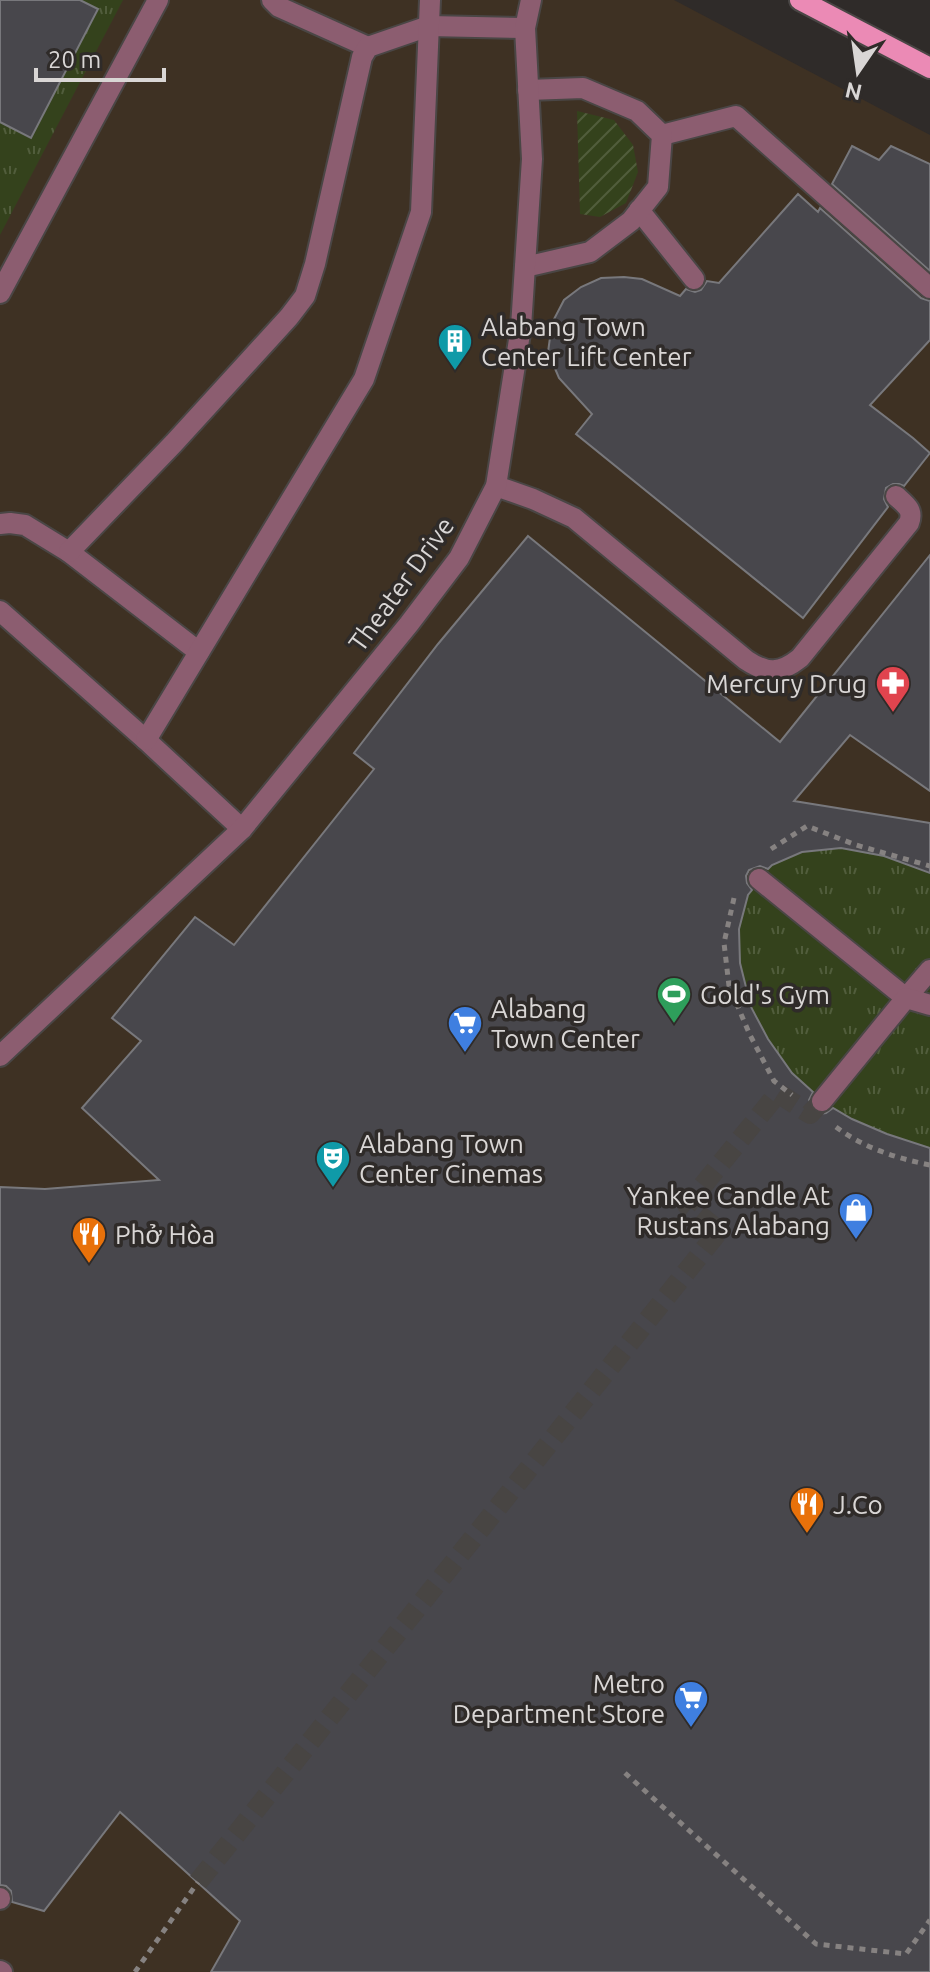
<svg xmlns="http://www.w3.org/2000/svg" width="930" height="1972" viewBox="0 0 930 1972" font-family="Ubuntu,sans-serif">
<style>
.commercial{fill:#3e3123}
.park{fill:url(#park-tufts)}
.garden{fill:url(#garden-furrows)}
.building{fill:#48474c;stroke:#78787c;stroke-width:2}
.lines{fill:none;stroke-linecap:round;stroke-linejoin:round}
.minor-tunnel{stroke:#484543;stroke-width:20;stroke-dasharray:20 10;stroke-linecap:butt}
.minor-casing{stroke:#4a4645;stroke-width:24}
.major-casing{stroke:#4a4645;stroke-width:24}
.path{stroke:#868281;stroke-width:5;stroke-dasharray:6 6;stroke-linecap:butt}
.minor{stroke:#8c5d70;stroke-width:20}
.major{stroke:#eb8ab5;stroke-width:20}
.labels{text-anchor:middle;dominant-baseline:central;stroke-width:7;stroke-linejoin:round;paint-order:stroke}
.poi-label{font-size:26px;fill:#d9d6d5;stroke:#2f2b29;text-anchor:start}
.street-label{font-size:26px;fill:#d9d6d5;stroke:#2f2b29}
</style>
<defs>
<pattern id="park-tufts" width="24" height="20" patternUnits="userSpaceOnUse" patternTransform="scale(2)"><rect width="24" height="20" fill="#34421c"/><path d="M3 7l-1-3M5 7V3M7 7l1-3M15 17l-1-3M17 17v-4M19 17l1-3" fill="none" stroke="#515d3c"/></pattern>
<pattern id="garden-furrows" width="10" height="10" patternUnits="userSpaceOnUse" patternTransform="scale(2)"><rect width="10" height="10" fill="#34421c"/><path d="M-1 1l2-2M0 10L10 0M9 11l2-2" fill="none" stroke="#515d3c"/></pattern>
</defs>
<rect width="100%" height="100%" fill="#2f2b29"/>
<path class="commercial" d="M0,0H674L930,135V1972H0Z"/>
<g class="park">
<path d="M0,0H123L0,235Z"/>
<path d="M841,848L884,856L930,873V1148C882,1139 826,1110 793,1074C747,1024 709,917 771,866C790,851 818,851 841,848Z"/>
</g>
<path class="garden" d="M577,111L614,120L633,145L638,172L626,203L600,217L580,214Z"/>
<g class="building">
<path d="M0,0H80L98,9L31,138L0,122Z"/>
<path d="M852,146L879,160L891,146L930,164V271L832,184Z"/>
<path d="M798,194L818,212L820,208L921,298L930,301V340L870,405L913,438L930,453L904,486L899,484H893L886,488L884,499L888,507L803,618L576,434L592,414L559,378L548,352L552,323L564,300L581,287L601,278L624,277L642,279L680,296L686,289L695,292L701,290L707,281L719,283Z"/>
<path d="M528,536L780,742L930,555V791L850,735L794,801L930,823V873L884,856L841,848L802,852L772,865L768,869L760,866L749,870L746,876L747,883L752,890L748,895L739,929L740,963L751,1007L768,1039L792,1073L813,1092L809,1100L813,1110L819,1114L826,1113L833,1108L852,1119L887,1134L930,1148V1972H211L240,1921L120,1812L44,1911L12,1902L11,1891L6,1886L0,1885V1187L45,1189L159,1180L82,1108L141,1041L112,1018L195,917L234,945L374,769L354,753L438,644Z"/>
</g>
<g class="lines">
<path class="minor-tunnel" d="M198,1882L719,1231L687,1205L778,1093L810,1114L822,1101"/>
<g class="minor-casing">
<g id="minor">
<path d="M272,0L279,7L368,47"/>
<path d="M662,135L736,116L930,288"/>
<path d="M639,210L694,279"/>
<path d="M525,267L590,252L631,221L658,187L662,135L637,111L583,88L528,90"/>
<path d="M0,293L158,0"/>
<path d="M496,486L533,499L574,518L746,660C767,674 780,674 800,658L909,523C914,510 906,505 896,496"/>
<path d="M0,524L10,523L25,525L69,552L199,652"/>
<path d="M69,552L174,443L289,317L305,296L315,264L362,57L368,47L429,26L525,28"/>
<path d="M0,611L146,740L242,829"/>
<path d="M146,740L364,379L421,212L430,0"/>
<path d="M759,879L906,998L930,970"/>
<path d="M0,1056L242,829L409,624L459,558L496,486L521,327L532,159L525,28L531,0"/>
<path d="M822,1101L906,998L930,1005"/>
<path d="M0,1899V1898"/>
<path d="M0,1971L2,1972"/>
</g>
</g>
<g class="major-casing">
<path id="major" d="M800,0L930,68"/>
</g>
<g class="path">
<path d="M771,849L807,826L856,845L930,866"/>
<path d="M734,898L724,943L729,986L750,1035L774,1081L792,1095"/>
<path d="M836,1127C864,1148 896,1158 930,1165"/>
<path d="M625,1773L816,1944L906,1954L930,1920"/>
<path d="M135,1972L198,1882"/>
</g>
<use href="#minor" class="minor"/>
<use href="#major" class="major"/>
</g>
<defs>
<g id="building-pin" transform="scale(1.8)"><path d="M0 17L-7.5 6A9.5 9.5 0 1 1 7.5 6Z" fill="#0f9aa8" stroke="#2f2b29"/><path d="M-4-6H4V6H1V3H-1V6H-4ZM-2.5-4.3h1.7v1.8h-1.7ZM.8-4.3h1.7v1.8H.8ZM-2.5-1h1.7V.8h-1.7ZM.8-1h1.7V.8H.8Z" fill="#fff"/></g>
<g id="pharmacy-pin" transform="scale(1.8)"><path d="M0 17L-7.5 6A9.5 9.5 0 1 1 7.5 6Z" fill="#e0444e" stroke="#2f2b29"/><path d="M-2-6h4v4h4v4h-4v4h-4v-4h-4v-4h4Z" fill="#fff"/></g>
<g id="stadium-pin" transform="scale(1.8)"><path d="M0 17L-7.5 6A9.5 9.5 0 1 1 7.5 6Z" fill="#2e9e5b" stroke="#2f2b29"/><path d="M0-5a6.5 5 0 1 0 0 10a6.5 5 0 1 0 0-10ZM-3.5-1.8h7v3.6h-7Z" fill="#fff"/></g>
<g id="supermarket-pin" transform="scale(1.8)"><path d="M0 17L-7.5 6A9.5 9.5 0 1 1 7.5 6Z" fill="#3f7fe0" stroke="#2f2b29"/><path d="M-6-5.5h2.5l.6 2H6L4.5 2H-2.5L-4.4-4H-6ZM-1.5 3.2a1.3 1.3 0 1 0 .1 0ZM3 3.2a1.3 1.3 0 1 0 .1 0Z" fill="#fff"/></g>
<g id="theatre-pin" transform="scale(1.8)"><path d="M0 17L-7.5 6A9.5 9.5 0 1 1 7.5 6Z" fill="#0f9aa8" stroke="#2f2b29"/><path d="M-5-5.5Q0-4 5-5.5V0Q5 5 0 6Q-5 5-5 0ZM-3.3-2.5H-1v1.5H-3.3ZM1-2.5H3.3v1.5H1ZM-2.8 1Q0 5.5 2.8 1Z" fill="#fff"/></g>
<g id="shop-pin" transform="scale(1.8)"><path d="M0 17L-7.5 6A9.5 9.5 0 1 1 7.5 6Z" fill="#3f7fe0" stroke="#2f2b29"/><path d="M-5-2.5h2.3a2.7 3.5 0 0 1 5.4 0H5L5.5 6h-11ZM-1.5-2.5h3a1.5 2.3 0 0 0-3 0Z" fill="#fff"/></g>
<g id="restaurant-pin" transform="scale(1.8)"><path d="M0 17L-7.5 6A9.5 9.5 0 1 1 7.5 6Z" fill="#e8710a" stroke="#2f2b29"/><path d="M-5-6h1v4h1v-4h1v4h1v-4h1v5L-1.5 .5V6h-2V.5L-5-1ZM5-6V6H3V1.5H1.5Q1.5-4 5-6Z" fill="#fff"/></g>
</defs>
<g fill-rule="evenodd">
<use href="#building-pin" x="455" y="341"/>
<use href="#pharmacy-pin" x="893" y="683"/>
<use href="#stadium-pin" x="674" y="994"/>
<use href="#supermarket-pin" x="465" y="1023"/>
<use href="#theatre-pin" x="333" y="1158"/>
<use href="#shop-pin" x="856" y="1210"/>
<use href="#restaurant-pin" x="89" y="1234"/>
<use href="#restaurant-pin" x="807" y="1504"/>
<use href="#supermarket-pin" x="691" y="1698"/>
</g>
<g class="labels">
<g class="poi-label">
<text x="481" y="326">Alabang Town<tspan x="481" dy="30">Center Lift Center</tspan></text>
<text x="867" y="683" text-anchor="end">Mercury Drug</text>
<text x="700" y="994">Gold's Gym</text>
<text x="491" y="1008">Alabang<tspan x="491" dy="30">Town Center</tspan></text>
<text x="359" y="1143">Alabang Town<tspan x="359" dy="30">Center Cinemas</tspan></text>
<text x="830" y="1195" text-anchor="end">Yankee Candle At<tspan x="830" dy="30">Rustans Alabang</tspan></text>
<text x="115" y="1234">Phở Hòa</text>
<text x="833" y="1504">J.Co</text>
<text x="665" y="1683" text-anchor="end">Metro<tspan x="665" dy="30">Department Store</tspan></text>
</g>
<g class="street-label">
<text transform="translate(401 584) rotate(-54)">Theater Drive</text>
</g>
</g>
<g transform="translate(858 72) rotate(193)" stroke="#2f2b29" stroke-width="6" paint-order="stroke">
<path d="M0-6L14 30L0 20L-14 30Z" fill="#d9d6d5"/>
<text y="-12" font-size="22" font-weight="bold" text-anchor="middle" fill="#d9d6d5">N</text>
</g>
<path d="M36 68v12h128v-12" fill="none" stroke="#d9d6d5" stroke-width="4"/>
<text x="48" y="68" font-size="24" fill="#d9d6d5" stroke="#2f2b29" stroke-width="6" paint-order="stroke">20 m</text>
</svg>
